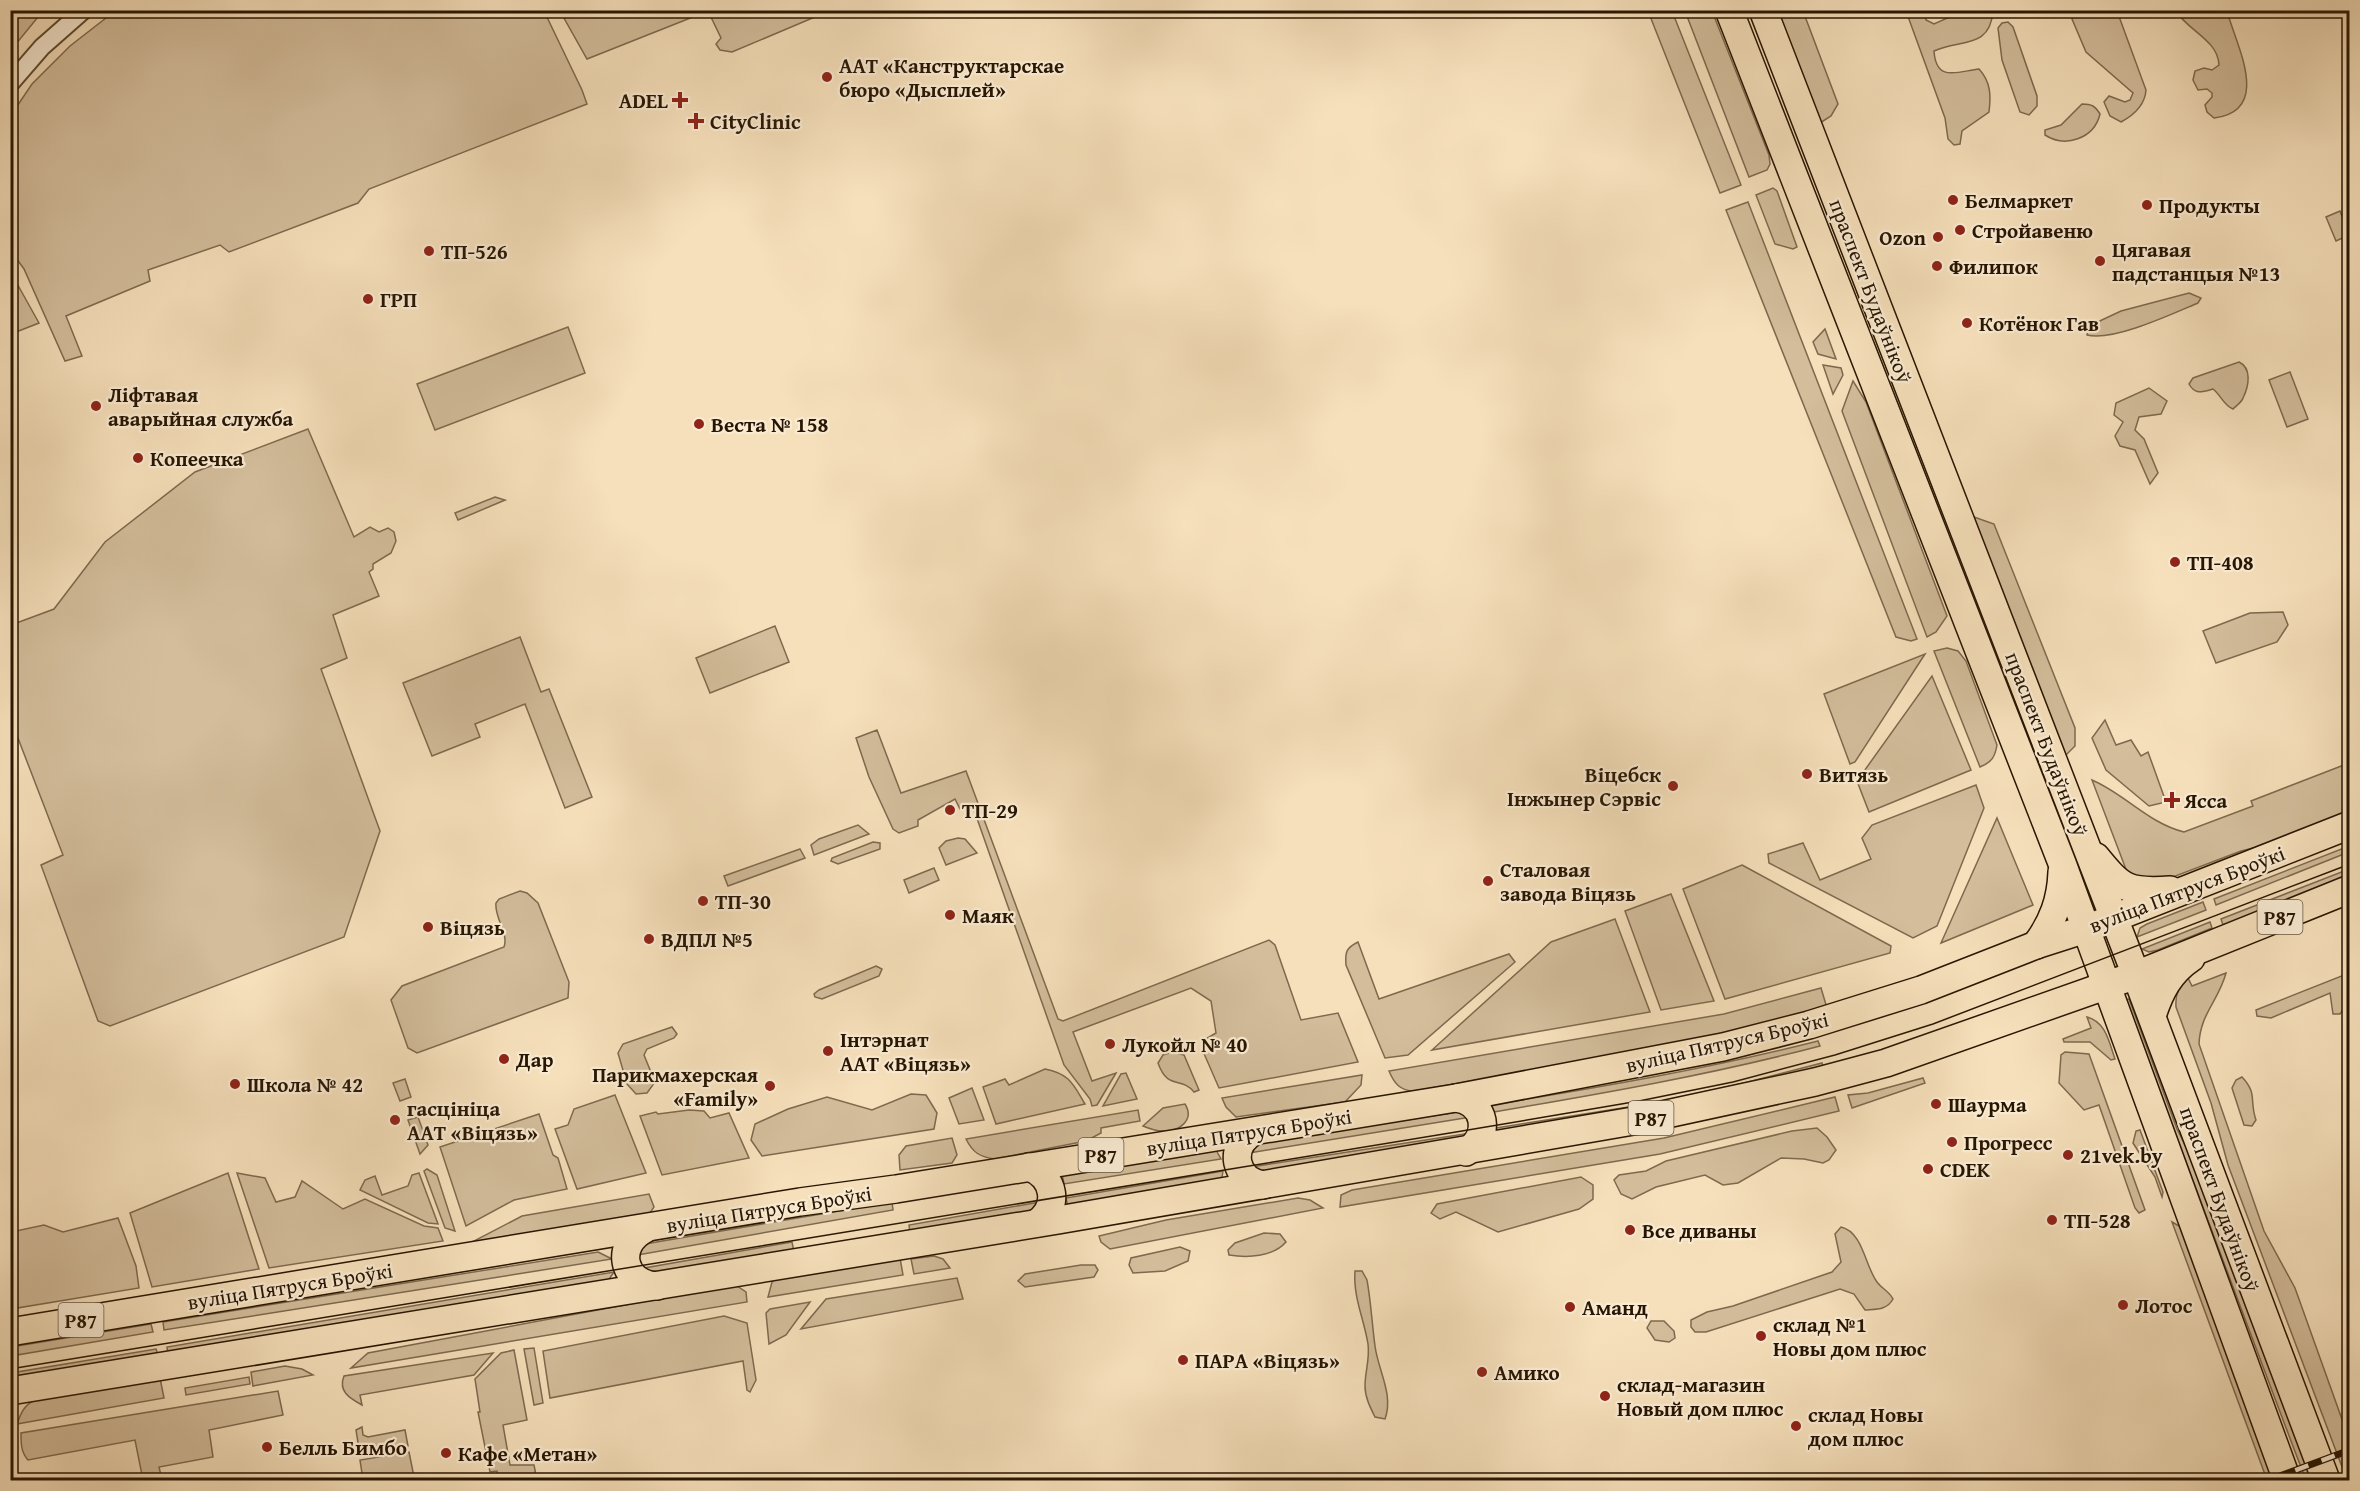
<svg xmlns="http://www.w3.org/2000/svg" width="2360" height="1491" viewBox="0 0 2360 1491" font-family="'Gentium Book Plus',serif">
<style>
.green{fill:#d3bd9b;stroke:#7e694e;stroke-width:1.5}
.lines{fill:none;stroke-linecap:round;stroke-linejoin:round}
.street-casing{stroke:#5c4830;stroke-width:20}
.primary-casing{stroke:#281501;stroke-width:30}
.street{stroke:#f9ebd3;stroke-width:16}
.primary{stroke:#f6e0bb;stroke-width:27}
.tram{stroke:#281501;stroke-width:1.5}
.rail-casing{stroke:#281501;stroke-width:7}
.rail{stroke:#f9ebd3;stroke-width:4.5;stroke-dasharray:14;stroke-linecap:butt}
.poi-dot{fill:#8f2418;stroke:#f9ebd3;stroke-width:2}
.labels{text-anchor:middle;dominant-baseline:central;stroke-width:4.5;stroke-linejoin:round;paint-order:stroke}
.shield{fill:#f9ebd3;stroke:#675540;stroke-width:1.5}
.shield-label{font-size:20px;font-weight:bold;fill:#281501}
.poi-label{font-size:21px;font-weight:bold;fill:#281501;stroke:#f9ebd3;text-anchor:start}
.street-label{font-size:21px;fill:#281501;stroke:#f9ebd3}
</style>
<rect width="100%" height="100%" fill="#f6e0bb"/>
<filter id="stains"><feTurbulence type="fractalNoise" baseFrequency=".00333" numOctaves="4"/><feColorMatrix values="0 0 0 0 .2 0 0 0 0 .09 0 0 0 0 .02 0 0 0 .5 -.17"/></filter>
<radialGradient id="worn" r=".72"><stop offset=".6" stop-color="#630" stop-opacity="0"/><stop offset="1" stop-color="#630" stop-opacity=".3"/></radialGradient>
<g class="green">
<path d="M11,10L43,11L11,50L10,11Z"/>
<path d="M2077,10L2117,11L2146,90C2145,105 2134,115 2121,122L2110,116L2104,102L2109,96L2125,102L2130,100L2133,93L2086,52L2072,19Z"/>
<path d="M115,11H544L582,90L587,104L369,189L358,203L229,252L220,245L148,270L150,281L66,316L82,356L65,361L24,269L11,251V115L32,84L70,46Z"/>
<path d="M560,11H708L587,59Z"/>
<path d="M708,11L709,10L829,11L732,52L720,50L716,44L721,38Z"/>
<path d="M1648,11H1672L1741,185L1720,193Z"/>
<path d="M1685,11H1712L1769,155L1770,164L1767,170L1749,177Z"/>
<path d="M1778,11H1803L1838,104L1831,116L1820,123Z"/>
<path d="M1906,11H1924L1926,20L1934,24L1959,13L1960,11H1993C1990,49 1961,39 1934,51C1936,82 1956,72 1979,69C1991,82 1991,96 1989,112L1962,131L1960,144L1954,145L1948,139L1945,118Z"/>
<path d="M2176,11H2227C2236,45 2273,111 2214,118L2207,112L2205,105L2212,97V93L2207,89L2198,90L2193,80L2195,71L2204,68L2212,70L2219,65C2218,40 2188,31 2176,11Z"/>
<path d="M2008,22L2013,27L2037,96V106L2029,115L2020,112L2002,60L1998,28L2002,23Z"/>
<path d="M2082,104C2092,104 2095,106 2100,114C2094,139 2065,148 2045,135V130L2061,125Z"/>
<path d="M1773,188L1777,191L1797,247L1793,249L1775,244L1756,195Z"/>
<path d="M1748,202L1917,639L1911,641L1896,637L1726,210Z"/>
<path d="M2340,211L2349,235L2336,241L2326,217Z"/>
<path d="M10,271L39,323L11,334H10Z"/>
<path d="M2189,293L2201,298L2198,303C2172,314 2112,342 2087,335L2089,326L2121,311Z"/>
<path d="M568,327L585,373L435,430L417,384Z"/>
<path d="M1825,329L1836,359L1818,354L1813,342Z"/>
<path d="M2239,362C2252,368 2249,386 2243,398C2242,402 2236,406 2233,409C2223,405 2221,395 2213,389C2202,392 2195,395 2189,384L2193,378Z"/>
<path d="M1823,365L1841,368L1843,375L1833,394Z"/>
<path d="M2290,372L2308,419L2287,427L2269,380Z"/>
<path d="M1853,381L1866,402L1947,616L1936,632L1927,637L1842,411Z"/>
<path d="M2149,388L2167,401L2161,414L2139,417L2135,430L2144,439L2158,473L2150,484L2135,450L2120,446L2115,436L2123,422L2114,415L2116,403Z"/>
<path d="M308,429L354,537L370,527L379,532L388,528L394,532L396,541L391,553L373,564V569L369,572L379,596L333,615L347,658L321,669L380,831L344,937L110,1026L98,1021L41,865L63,855L11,720V625L54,609L105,542L195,472Z"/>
<path d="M495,497L505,500L458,520L455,513Z"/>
<path d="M1974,517L1994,524L2075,728V746L2065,756L1977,532Z"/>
<path d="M2283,612L2288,625L2277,642L2216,663L2203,631L2250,613Z"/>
<path d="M775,626L789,662L710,693L696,658Z"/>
<path d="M520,637L541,692L549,689L592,797L565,808L525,704L475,724L480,737L432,756L403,683Z"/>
<path d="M1947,648L1958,651L1966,661L1997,745C1995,757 1992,762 1980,767L1934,651Z"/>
<path d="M1925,654L1855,762L1850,764L1824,694Z"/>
<path d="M1932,676L1971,770L1869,812L1857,781Z"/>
<path d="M2105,720L2116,745L2131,740L2141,756L2148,752L2166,802L2149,806L2106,770L2092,738Z"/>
<path d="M877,730L901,793L966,771L1058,1019L1063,1021L1269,940L1275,945L1301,1020L1338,1013L1358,1062L1219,1088L1202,1049L1204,1040L1216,1033L1211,1001L1191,988L1073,1032L1092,1081L1116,1073L1097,1105L1092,1106L1090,1099L1064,1065L974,810L960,809L955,799L918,820V826L899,833L893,829L869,777L856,738Z"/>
<path d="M2349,763V817L2278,842L2241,851L2152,885L2127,872L2092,780C2125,794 2148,823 2184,832L2253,806L2251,801Z"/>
<path d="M1976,785L1984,808L1937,926L1913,938L1769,863L1768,854L1803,843L1820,880L1871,859L1862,838L1872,825Z"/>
<path d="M1997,818L2033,905L1941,943Z"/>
<path d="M858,825L869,834L814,855L811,845L819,839Z"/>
<path d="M958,838L965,839L977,853L946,865L939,848L946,841Z"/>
<path d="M873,842L880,843V849L838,864L831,861L832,858Z"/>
<path d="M2349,846V852L2216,905L2214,899Z"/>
<path d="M800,849L805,858L728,886L724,876Z"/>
<path d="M1742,865L1891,946L1890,953L1725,999L1683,889Z"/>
<path d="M934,868L939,880L909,893L904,880Z"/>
<path d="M2349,869V875L2223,925L2221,919Z"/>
<path d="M520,891L527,893L538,903L569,982L568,998L417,1053L408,1048L391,1000L402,986L504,947C509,934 494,917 496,903L499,899Z"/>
<path d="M1671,894L1714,1001L1661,1010L1625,911Z"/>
<path d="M2203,902L2206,910L2137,937L2140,928L2147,924Z"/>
<path d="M1615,919L1650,1012L1432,1050L1551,942Z"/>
<path d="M2210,922L2212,928L2158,950L2149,952L2142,949Z"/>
<path d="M1358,942L1379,999L1509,954L1515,962L1408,1055L1385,1058L1346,965C1345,952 1346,948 1358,942Z"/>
<path d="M876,966L882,969L879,976L822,999L815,997L814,994L819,990Z"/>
<path d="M2226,973C2219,1000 2200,1014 2199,1044L2264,1231L2295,1288L2349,1439V1480H2347L2228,1165L2211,1103L2176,1007C2175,993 2179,987 2187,976L2192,986Z"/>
<path d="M2349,973V1006L2345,1007L2340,1014H2333L2330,993L2271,1018L2257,1016L2256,1010Z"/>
<path d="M1821,988L1827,1008L1730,1036L1414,1091C1400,1091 1394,1083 1389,1071L1724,1014Z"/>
<path d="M2129,999L2177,1129L2195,1165L2316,1480H2306L2294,1449L2125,1000Z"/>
<path d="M2087,1017C2106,1022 2109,1042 2115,1059L2111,1060L2090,1042H2064L2063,1039L2091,1028Z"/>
<path d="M672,1027L677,1034L674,1038L647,1049L644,1055L655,1082L647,1093L636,1094L627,1084L618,1053L623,1044Z"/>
<path d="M1818,1041L1820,1046C1710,1075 1600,1094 1488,1113L1484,1106C1596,1088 1707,1069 1818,1041Z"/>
<path d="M1172,1052L1184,1055L1199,1090L1194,1092C1181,1076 1168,1091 1158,1063L1163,1055Z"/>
<path d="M2065,1052L2089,1054L2145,1210L2139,1213L2135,1208L2099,1105L2084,1110L2059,1083L2061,1055Z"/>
<path d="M1822,1063L1824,1069L1746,1088L1488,1136L1490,1129L1654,1103L1744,1083Z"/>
<path d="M1045,1069C1070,1074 1073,1084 1085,1104L996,1124L983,1087L1005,1079L1009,1085Z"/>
<path d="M1126,1073L1137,1099L1103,1106L1121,1074Z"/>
<path d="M1362,1075L1361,1085L1345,1102L1236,1117L1226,1107L1222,1098Z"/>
<path d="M2242,1077C2258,1094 2249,1100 2256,1120L2252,1126L2244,1125L2232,1088L2236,1080Z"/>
<path d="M1923,1078L1925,1083L1852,1108L1848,1095L1868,1093Z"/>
<path d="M405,1079L411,1097L400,1101L393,1083Z"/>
<path d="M972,1088L984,1120L959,1124L949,1098Z"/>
<path d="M911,1094L926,1095L937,1113L934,1129L762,1156L751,1140L755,1124L788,1109L827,1097L872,1110Z"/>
<path d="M615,1095L646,1173L577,1189L555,1129L568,1125L574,1109Z"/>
<path d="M1835,1097L1839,1111L1660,1154L1340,1207L1341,1195L1352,1190L1664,1138Z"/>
<path d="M1185,1104C1195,1120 1179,1132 1163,1131C1156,1131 1150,1129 1143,1126L1163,1108Z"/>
<path d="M689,1110L704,1111L710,1118L729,1113L749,1158L662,1175L640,1116L656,1112L658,1114Z"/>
<path d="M1138,1110L1140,1121L1101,1128V1133L1086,1141L995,1159C980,1157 973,1153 966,1139Z"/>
<path d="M1464,1111L1471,1117L1249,1153L1257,1143Z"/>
<path d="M539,1114L553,1155L558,1158L567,1189L514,1200L466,1226L440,1147Z"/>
<path d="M418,1117L428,1145L420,1154L408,1120Z"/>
<path d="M1817,1128L1827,1137L1836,1150L1829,1160L1823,1163L1804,1159L1781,1158L1738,1183L1723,1185L1705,1175L1656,1187L1632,1199L1621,1194L1614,1180L1619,1175L1646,1171L1666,1161L1792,1131Z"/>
<path d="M2140,1130L2163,1192L2162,1197L2155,1177L2133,1143L2136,1131Z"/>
<path d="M1471,1133L1466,1141L1262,1175L1251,1167Z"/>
<path d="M952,1138L957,1155L952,1163L900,1170L899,1155L906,1146Z"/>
<path d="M1216,1150L1221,1159L1064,1184L1062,1174Z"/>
<path d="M427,1169L437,1175L455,1231L445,1228L424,1171Z"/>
<path d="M1223,1171L1221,1183L1068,1207L1066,1198Z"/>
<path d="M228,1173L259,1269L152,1287L130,1213Z"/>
<path d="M237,1173L265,1178L276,1202L295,1197L302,1181L343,1209L365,1199L424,1226L438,1228L443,1241L269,1268Z"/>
<path d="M419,1173L438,1224L428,1223L360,1190L365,1180L375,1176L382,1195L408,1186L412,1175Z"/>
<path d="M1581,1177L1593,1185V1199L1579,1209L1498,1232L1456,1212L1440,1219L1431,1213L1437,1204Z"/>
<path d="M649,1194L654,1207L650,1213L474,1247L472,1242L522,1216Z"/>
<path d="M1298,1198L1310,1200L1323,1208L1110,1249L1101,1242L1099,1236L1166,1220Z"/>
<path d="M892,1202L893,1210L632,1256L639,1245Z"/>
<path d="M1040,1202L1035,1212L910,1233L909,1225Z"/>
<path d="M118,1218L136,1266L139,1288L11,1309V1232L44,1225L63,1232Z"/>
<path d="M2172,1222L2181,1227L2276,1480H2267Z"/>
<path d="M1841,1227C1863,1232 1865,1266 1877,1282C1882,1289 1889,1291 1893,1299C1887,1310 1877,1309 1865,1310L1854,1294L1840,1289L1706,1332H1695L1691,1327V1320L1707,1312L1733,1306L1832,1272L1841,1262L1835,1234Z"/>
<path d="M1264,1233L1280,1234L1286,1242C1273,1257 1247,1258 1229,1255L1228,1250L1235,1243Z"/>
<path d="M792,1242L794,1252L647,1278L633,1270Z"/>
<path d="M1180,1247L1190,1251L1188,1261L1165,1271L1133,1273L1129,1265L1131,1258Z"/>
<path d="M598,1252L612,1259L164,1330L163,1322Z"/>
<path d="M934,1256L943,1259L950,1268L914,1274L911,1259Z"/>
<path d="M900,1258L903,1275L768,1297L772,1282L778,1277Z"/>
<path d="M1081,1265H1095L1098,1270L1094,1277L1025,1287L1018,1281L1025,1274Z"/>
<path d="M1355,1271H1362L1367,1280C1371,1302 1372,1324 1375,1346C1378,1370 1394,1395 1385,1419L1375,1417C1370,1407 1365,1397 1365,1386C1365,1372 1370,1359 1368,1344C1364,1319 1353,1297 1355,1271Z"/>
<path d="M614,1272L607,1282L168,1354L167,1347Z"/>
<path d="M957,1278L963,1299L801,1329L826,1299Z"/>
<path d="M737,1286L746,1292L747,1302L351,1368L368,1353L721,1287Z"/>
<path d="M810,1302L786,1335L769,1344L766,1313L770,1309Z"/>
<path d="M724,1316L747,1323L756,1380L750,1392L747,1390L743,1361L550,1398L543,1351Z"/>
<path d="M1651,1321H1664L1674,1331L1675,1338L1669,1342L1655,1340L1647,1328Z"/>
<path d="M151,1324L153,1332L11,1356V1347Z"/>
<path d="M534,1348L543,1403L534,1405L524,1349Z"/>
<path d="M156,1349L158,1355L11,1380V1373Z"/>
<path d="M514,1350L527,1420L503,1425L510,1465H534L537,1480H498L497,1471L490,1472L478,1412H480L475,1379L501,1353Z"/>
<path d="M493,1353L474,1375L360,1395L362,1405C349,1398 338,1391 344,1376Z"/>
<path d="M285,1366L302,1369L313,1375L253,1386L251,1372Z"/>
<path d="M249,1377L250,1384L186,1395L185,1388Z"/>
<path d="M160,1378L164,1398L17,1424C21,1413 24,1405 35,1400Z"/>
<path d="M278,1391L283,1415L209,1430L213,1457L159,1467L162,1480H143L135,1440L28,1460C21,1452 21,1444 21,1433Z"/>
<path d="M362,1427L363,1435L368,1437L405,1430L408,1446L360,1455L356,1430Z"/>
<path d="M409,1452L414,1477L394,1480H363L360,1460Z"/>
</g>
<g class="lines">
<g class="street-casing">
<path id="street" d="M10,84L42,47L84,10"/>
</g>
<g class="primary-casing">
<g id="primary">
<path d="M1729,10L2062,863L2287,1480"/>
<path d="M1763,10L2136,975L2326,1480"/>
<path d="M2096,857C2122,889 2128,893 2170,890"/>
<path d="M2036,945C2053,922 2061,900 2062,872"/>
<path d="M2152,1016C2160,991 2170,972 2191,958"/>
<path d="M1456,1098C1486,1102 1492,1136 1466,1152"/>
<path d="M1253,1132C1228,1147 1234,1180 1263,1185"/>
<path d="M1029,1167C1055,1177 1060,1207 1037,1223"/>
<path d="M645,1229C614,1245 622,1284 657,1286"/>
<path d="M10,1332L800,1202L896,1189L1456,1098L1723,1047L1809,1025L1921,990L2036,945L2086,929L2350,825"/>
<path d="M10,1391L1058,1220L1639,1120L1815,1082L1886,1063L2136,975L2350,889"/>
</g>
</g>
<use href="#street" class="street"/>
<use href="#primary" class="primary"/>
<path class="tram" d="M10,1369L1456,1132L1639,1101L1733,1082L1835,1055L1933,1024L2350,864"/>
<g class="rail-casing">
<g id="rail">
<path d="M2269,1480L2350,1450"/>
<path d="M2337,1480L2350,1474"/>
</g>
</g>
<use href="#rail" class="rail"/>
</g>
<g class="poi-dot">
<circle cx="827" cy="77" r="6"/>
<path d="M677 91h6v6h6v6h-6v6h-6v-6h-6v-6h6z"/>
<path d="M693 112h6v6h6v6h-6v6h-6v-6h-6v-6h6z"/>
<circle cx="1953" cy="200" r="6"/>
<circle cx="2147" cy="205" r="6"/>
<circle cx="1960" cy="230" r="6"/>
<circle cx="1938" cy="237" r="6"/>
<circle cx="429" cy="251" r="6"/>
<circle cx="2100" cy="261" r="6"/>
<circle cx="1937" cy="266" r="6"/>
<circle cx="368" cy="299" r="6"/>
<circle cx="1967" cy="323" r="6"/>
<circle cx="96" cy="406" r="6"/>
<circle cx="699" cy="424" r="6"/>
<circle cx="138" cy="458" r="6"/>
<circle cx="2175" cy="562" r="6"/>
<circle cx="1807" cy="774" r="6"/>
<circle cx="1673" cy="786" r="6"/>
<path d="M2169 791h6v6h6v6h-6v6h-6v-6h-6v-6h6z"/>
<circle cx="950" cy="810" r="6"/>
<circle cx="1488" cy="881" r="6"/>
<circle cx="703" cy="901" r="6"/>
<circle cx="950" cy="915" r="6"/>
<circle cx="428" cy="927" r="6"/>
<circle cx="649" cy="939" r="6"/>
<circle cx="1110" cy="1044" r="6"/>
<circle cx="828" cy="1051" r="6"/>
<circle cx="504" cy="1059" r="6"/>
<circle cx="235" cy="1084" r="6"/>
<circle cx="770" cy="1086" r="6"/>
<circle cx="1936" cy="1104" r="6"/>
<circle cx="395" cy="1120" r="6"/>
<circle cx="1952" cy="1142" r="6"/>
<circle cx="2068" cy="1155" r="6"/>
<circle cx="1928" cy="1169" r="6"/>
<circle cx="2052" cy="1220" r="6"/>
<circle cx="1630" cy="1230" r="6"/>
<circle cx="2123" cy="1305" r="6"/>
<circle cx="1570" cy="1307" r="6"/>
<circle cx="1761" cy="1336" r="6"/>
<circle cx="1183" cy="1360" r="6"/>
<circle cx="1482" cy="1372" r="6"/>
<circle cx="1605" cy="1396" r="6"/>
<circle cx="1796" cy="1426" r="6"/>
<circle cx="267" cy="1447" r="6"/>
<circle cx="446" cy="1453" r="6"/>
</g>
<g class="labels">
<g class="shield">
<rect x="2257.5" y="900" width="45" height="34" rx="4.5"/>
<rect x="1628.5" y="1101" width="45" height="34" rx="4.5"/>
<rect x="1078.5" y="1138" width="45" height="34" rx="4.5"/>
<rect x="58.5" y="1303" width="45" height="34" rx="4.5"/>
</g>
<g class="shield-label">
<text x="2280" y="917">Р87</text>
<text x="1651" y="1118">Р87</text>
<text x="1101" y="1155">Р87</text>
<text x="81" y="1320">Р87</text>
</g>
<g class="poi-label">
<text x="839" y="65">ААТ «Канструктарскае<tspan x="839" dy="24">бюро «Дысплей»</tspan></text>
<text x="668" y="100" text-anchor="end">ADEL</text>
<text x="710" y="121">CityClinic</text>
<text x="1965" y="200">Белмаркет</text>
<text x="2159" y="205">Продукты</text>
<text x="1972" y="230">Стройавеню</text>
<text x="1926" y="237" text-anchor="end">Ozon</text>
<text x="2112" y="249">Цягавая<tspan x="2112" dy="24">падстанцыя №13</tspan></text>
<text x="441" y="251">ТП-526</text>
<text x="1949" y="266">Филипок</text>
<text x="380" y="299">ГРП</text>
<text x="1979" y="323">Котёнок Гав</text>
<text x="108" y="394">Ліфтавая<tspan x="108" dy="24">аварыйная служба</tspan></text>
<text x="711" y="424">Веста № 158</text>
<text x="150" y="458">Копеечка</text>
<text x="2187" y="562">ТП-408</text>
<text x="1661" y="774" text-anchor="end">Віцебск<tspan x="1661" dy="24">Інжынер Сэрвіс</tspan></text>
<text x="1819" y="774">Витязь</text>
<text x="2184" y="800">Ясса</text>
<text x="962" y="810">ТП-29</text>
<text x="1500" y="869">Сталовая<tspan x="1500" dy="24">завода Віцязь</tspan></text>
<text x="715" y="901">ТП-30</text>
<text x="962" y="915">Маяк</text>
<text x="440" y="927">Віцязь</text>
<text x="661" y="939">ВДПЛ №5</text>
<text x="840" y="1039">Інтэрнат<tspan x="840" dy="24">ААТ «Віцязь»</tspan></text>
<text x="1122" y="1044">Лукойл № 40</text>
<text x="516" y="1059">Дар</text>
<text x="758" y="1074" text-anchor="end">Парикмахерская<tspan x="758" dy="24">«Family»</tspan></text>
<text x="247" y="1084">Школа № 42</text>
<text x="1948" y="1104">Шаурма</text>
<text x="407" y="1108">гасцініца<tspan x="407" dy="24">ААТ «Віцязь»</tspan></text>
<text x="1964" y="1142">Прогресс</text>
<text x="2080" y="1155">21vek.by</text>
<text x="1940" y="1169">CDEK</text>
<text x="2064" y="1220">ТП-528</text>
<text x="1642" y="1230">Все диваны</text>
<text x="2135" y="1305">Лотос</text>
<text x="1582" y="1307">Аманд</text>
<text x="1773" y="1324">склад №1<tspan x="1773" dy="24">Новы дом плюс</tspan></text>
<text x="1195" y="1360">ПАРА «Віцязь»</text>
<text x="1494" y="1372">Амико</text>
<text x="1617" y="1384">склад-магазин<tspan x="1617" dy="24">Новый дом плюс</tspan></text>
<text x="1808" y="1414">склад Новы<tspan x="1808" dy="24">дом плюс</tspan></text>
<text x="279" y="1447">Белль Бимбо</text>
<text x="458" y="1453">Кафе «Метан»</text>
</g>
<g class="street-label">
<text transform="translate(1871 291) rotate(69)">праспект Будаўнікоў</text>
<text transform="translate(2047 744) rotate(69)">праспект Будаўнікоў</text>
<text transform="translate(2187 889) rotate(-21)">вуліца Пятруся Броўкі</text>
<text transform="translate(1727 1042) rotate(-13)">вуліца Пятруся Броўкі</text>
<text transform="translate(1249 1132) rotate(-9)">вуліца Пятруся Броўкі</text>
<text transform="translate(2220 1199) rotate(70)">праспект Будаўнікоў</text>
<text transform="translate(769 1209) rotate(-9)">вуліца Пятруся Броўкі</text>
<text transform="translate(290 1286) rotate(-9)">вуліца Пятруся Броўкі</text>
</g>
</g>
<rect width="2360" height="1491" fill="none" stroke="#f6e0bb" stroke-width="36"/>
<rect x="12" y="12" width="2336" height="1467" fill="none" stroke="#281501" stroke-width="3"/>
<rect x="18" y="18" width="2324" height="1455" fill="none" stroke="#281501" stroke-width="1.5"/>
<rect width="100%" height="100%" filter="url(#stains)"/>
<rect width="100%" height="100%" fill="url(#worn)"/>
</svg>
